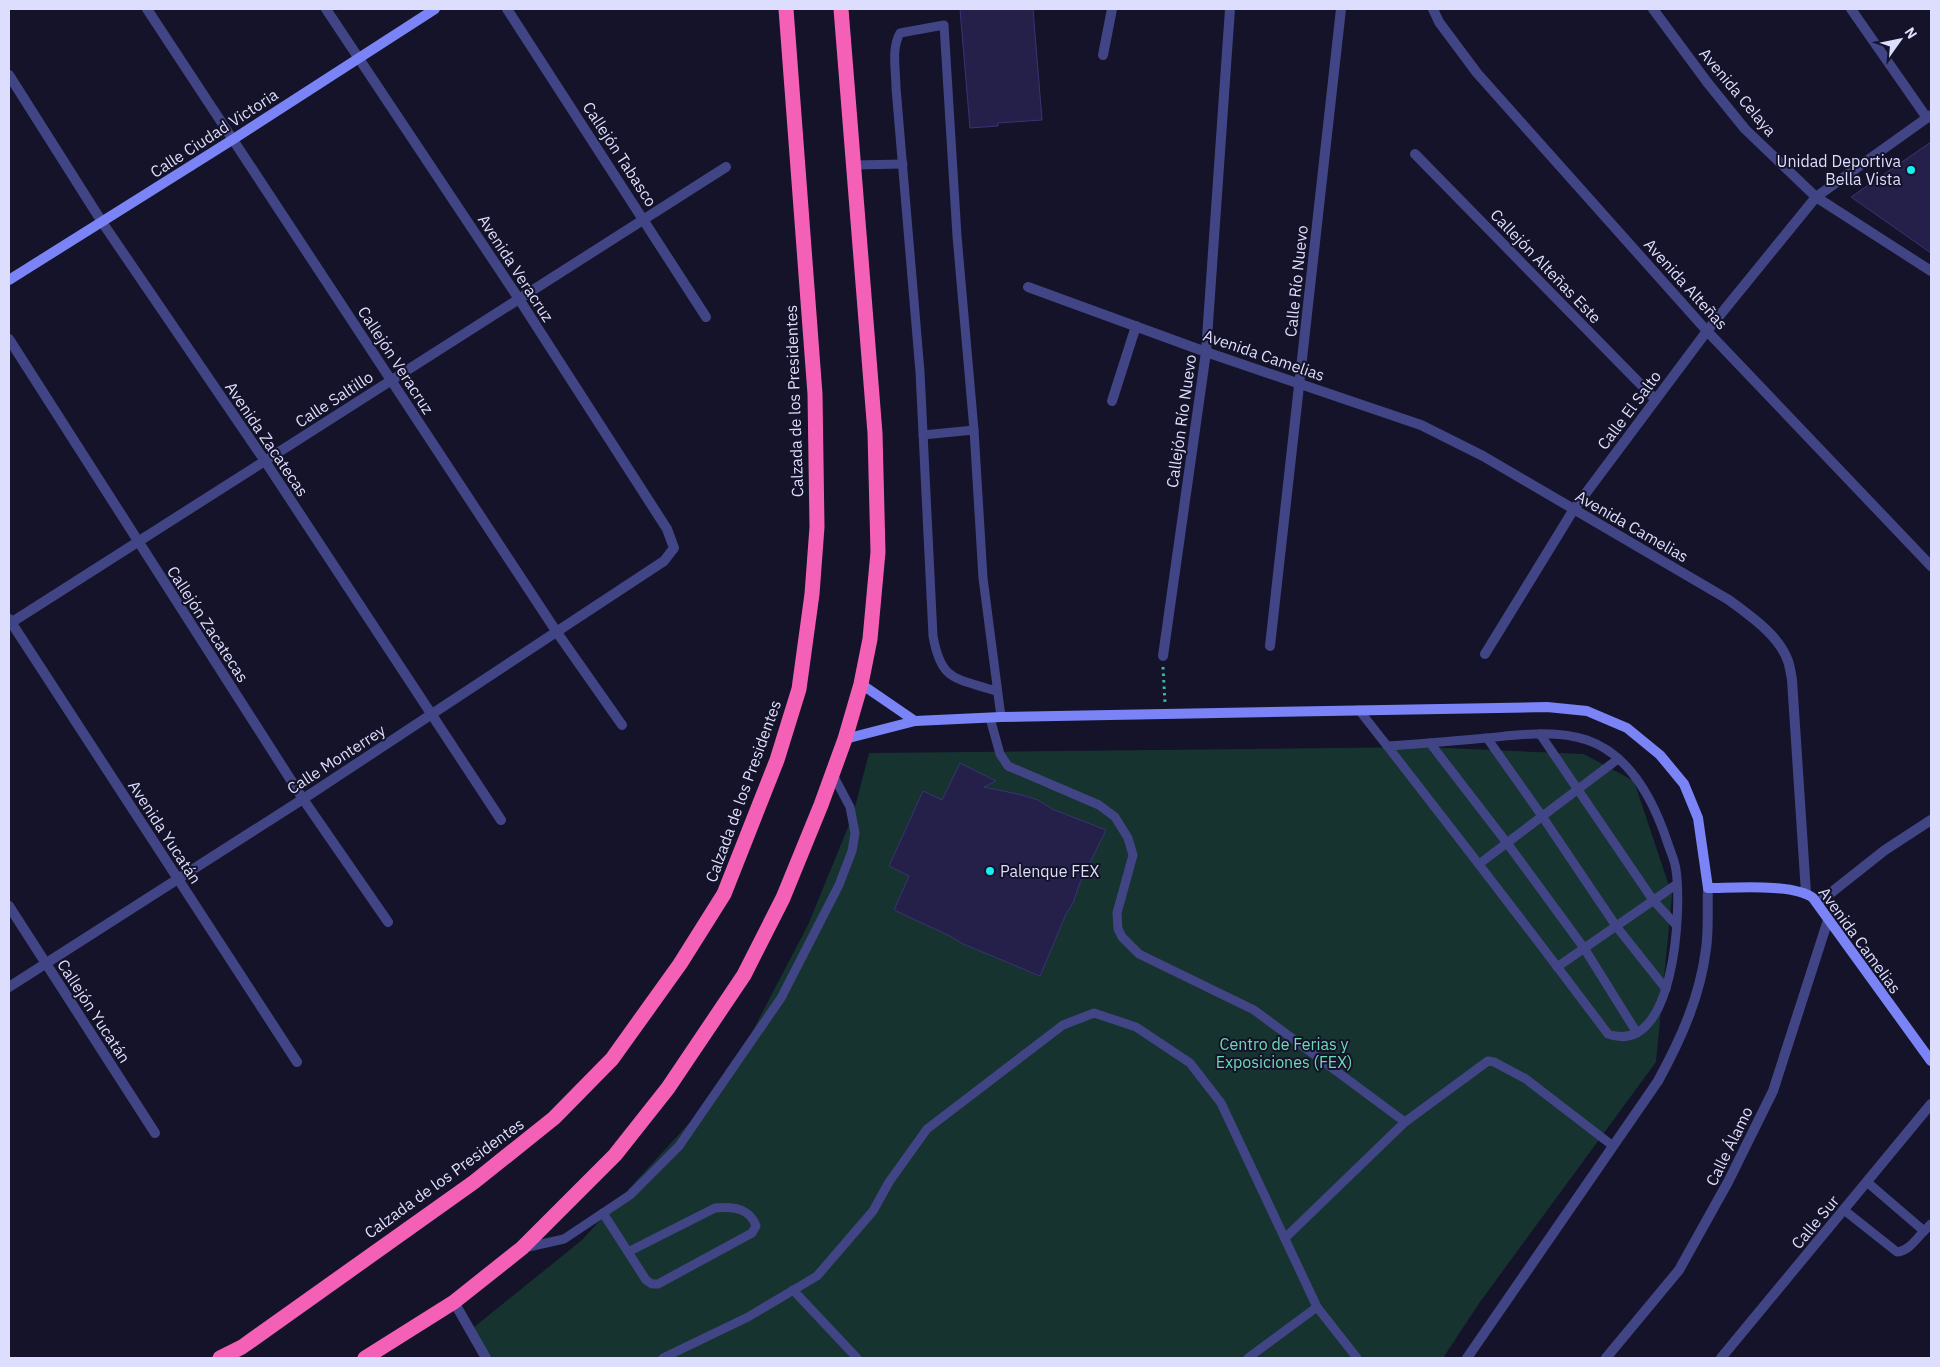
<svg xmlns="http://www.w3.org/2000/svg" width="1940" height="1367" viewBox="0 0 1940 1367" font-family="'IBM Plex Sans',sans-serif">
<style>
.green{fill:#16332f}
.building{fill:#242049;stroke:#393374}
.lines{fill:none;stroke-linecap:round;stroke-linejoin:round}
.path{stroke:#39b5a1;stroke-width:3;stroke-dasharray:2.5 4;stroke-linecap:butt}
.lane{stroke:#414585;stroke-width:9}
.street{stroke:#414585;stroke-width:10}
.secondary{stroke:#7a84f6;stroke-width:10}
.highway{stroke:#f560b7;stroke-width:15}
.poi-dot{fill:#16f0ef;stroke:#141329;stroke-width:2}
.labels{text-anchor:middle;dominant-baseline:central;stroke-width:4;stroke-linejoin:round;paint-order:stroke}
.street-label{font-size:16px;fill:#ddddfd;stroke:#141329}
.poi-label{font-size:16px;fill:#ddddfd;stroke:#141329;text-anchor:end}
.park-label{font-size:16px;fill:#6cdab3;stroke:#141329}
</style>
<rect width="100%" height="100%" fill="#141329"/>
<path class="green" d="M1424,747L1584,754L1634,781L1672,895L1656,1062L1480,1302L1443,1358H484L468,1332L582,1240L725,1084L808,925L853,815L869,753Z"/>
<g class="building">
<path d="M960,9H1033L1042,120L998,123V126L970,128Z"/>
<path d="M1931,142V253L1851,197Z"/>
<path d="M960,763L996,781L984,787L1022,795L1038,800L1052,809L1106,830L1079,885L1073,903L1066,914L1040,976L961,943L952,937L894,910L909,876L889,866L923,791L942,800Z"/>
</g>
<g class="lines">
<path class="path" d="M1163,667L1165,703"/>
<g class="lane">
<path d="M854,165L903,164"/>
<path d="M923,435L974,430"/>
<path d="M996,691C956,678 941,682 933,636L920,372L896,88C896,70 891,49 900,33L944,25L957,236L974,430L983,578L1001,717"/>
<path d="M1359,710C1443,817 1526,925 1608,1034C1675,1058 1682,909 1676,870C1675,861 1671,853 1668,844C1655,804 1631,755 1587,740C1555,729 1519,735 1486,738C1453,741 1420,744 1387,746"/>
<path d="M990,718L1000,754L1008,766L1099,805L1115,817L1128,838L1133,855L1117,913L1118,929L1122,937L1139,954L1254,1010L1405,1122"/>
<path d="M1540,734L1653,900L1676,925"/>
<path d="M1487,738L1542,816L1616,926L1666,989"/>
<path d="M1430,743L1507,843L1584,948L1637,1033"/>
<path d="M1479,864L1618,759"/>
<path d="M1557,967L1677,884"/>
<path d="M1867,1182L1924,1231L1931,1224"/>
<path d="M1844,1210L1897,1252C1909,1251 1916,1239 1924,1231"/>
<path d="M603,1213L646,1280L652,1284H658L752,1233L756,1226C750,1208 733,1206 715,1208L628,1252"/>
<path d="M1285,1238L1405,1122L1488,1061L1494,1062L1526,1079L1613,1146"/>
<path d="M524,1248L564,1239L630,1195L679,1146L781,998L839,885L852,851L855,833L850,807L832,773"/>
<path d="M793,1290L857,1358"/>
<path d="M663,1358L748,1317L817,1276L873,1211L889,1182L927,1129L1063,1025L1094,1013L1136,1027L1190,1063L1221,1103L1317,1307"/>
<path d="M1248,1358L1317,1307L1357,1358"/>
</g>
<g class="street">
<path d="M147,9L556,631L622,725"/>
<path d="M507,9L706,317"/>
<path d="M1433,9L1439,22L1477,73L1707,331L1931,566"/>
<path d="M1653,9L1707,82L1745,129L1816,197L1931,271"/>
<path d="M1851,9L1927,118"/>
<path d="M1103,55L1112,9"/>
<path d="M9,75L102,222L265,461L501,820"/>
<path d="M1415,154L1655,399"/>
<path d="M1028,287L1206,352L1421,425L1483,456L1729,600C1750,616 1779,635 1788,661C1790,667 1791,674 1792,680L1806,893"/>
<path d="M9,339L303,799L388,922"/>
<path d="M1112,401L1136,326"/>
<path d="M9,619L297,1062"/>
<path d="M9,624L726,167"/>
<path d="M1270,646L1341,9"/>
<path d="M1485,654L1574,509L1707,331L1816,197L1931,115"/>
<path d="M1163,656L1206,352L1230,9"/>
<path d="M1818,903L1885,850L1931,820"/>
<path d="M9,906L155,1133"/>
<path d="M9,987L303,799L664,561L674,548L667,529L519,299L326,9"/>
<path d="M454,1302L486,1358"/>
<path d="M1467,1358L1658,1081C1681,1039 1700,997 1706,949C1709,929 1707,908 1708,888"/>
<path d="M1606,1358L1679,1270L1728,1182L1773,1091L1828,920"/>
<path d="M1721,1358L1931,1104"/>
</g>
<g class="secondary">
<path d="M9,280L232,140L435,9"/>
<path d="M861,684L915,721"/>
<path d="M845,739L915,721L1001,717L1547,707L1587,711L1627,728L1660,755L1684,784L1698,818L1708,888C1733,888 1794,883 1813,898L1931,1061"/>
</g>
<g class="highway">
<path d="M220,1358L242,1347L474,1182L554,1118L612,1059L680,964L724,894L777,760L799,689L812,594L817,527L815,394L786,9"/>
<path d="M365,1358L454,1302L522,1248L615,1155L668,1088L744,975L783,898L821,805L845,739L861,684L870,639L878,552L875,433L841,9"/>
</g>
</g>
<g class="poi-dot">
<circle cx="1911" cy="170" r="5"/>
<circle cx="990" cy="871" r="5"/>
</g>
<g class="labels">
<g class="street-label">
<text transform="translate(1738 92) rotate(50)">Avenida Celaya</text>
<text transform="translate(214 133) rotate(-33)">Calle Ciudad Victoria</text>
<text transform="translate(620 154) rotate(57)">Callejón Tabasco</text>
<text transform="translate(1546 266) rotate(46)">Callejón Alteñas Este</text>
<text transform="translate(516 268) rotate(57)">Avenida Veracruz</text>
<text transform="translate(1296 281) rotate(-84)">Calle Río Nuevo</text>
<text transform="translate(1686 284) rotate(48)">Avenida Alteñas</text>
<text transform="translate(1264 355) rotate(19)">Avenida Camelias</text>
<text transform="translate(396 360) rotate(57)">Callejón Veracruz</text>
<text transform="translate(334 399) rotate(-33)">Calle Saltillo</text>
<text transform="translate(794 401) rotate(-92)">Calzada de los Presidentes</text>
<text transform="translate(1629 410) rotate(-53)">Calle El Salto</text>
<text transform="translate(1181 421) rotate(-82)">Callejón Río Nuevo</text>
<text transform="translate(267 439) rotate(56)">Avenida Zacatecas</text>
<text transform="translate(1632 526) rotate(30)">Avenida Camelias</text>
<text transform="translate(208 624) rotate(57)">Callejón Zacatecas</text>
<text transform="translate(336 759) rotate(-33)">Calle Monterrey</text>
<text transform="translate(743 791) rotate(-70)">Calzada de los Presidentes</text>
<text transform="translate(165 832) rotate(57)">Avenida Yucatán</text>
<text transform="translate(1860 940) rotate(54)">Avenida Camelias</text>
<text transform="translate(94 1011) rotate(57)">Callejón Yucatán</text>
<text transform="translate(1729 1146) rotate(-64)">Calle Álamo</text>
<text transform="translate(444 1178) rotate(-36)">Calzada de los Presidentes</text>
<text transform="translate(1815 1222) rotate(-50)">Calle Sur</text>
</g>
<g class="poi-label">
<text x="1901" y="161">Unidad Deportiva<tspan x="1901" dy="18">Bella Vista</tspan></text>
<text x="1000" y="871" text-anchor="start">Palenque FEX</text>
</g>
<g class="park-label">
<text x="1284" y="1044">Centro de Ferias y<tspan x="1284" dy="18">Exposiciones (FEX)</tspan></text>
</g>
</g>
<rect width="1940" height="1367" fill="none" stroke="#ddddfd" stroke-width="20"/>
<g transform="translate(1900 40) rotate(57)" stroke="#141329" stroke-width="4" paint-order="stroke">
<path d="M0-4L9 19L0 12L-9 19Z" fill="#ddddfd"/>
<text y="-8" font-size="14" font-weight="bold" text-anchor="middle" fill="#ddddfd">N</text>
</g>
</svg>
